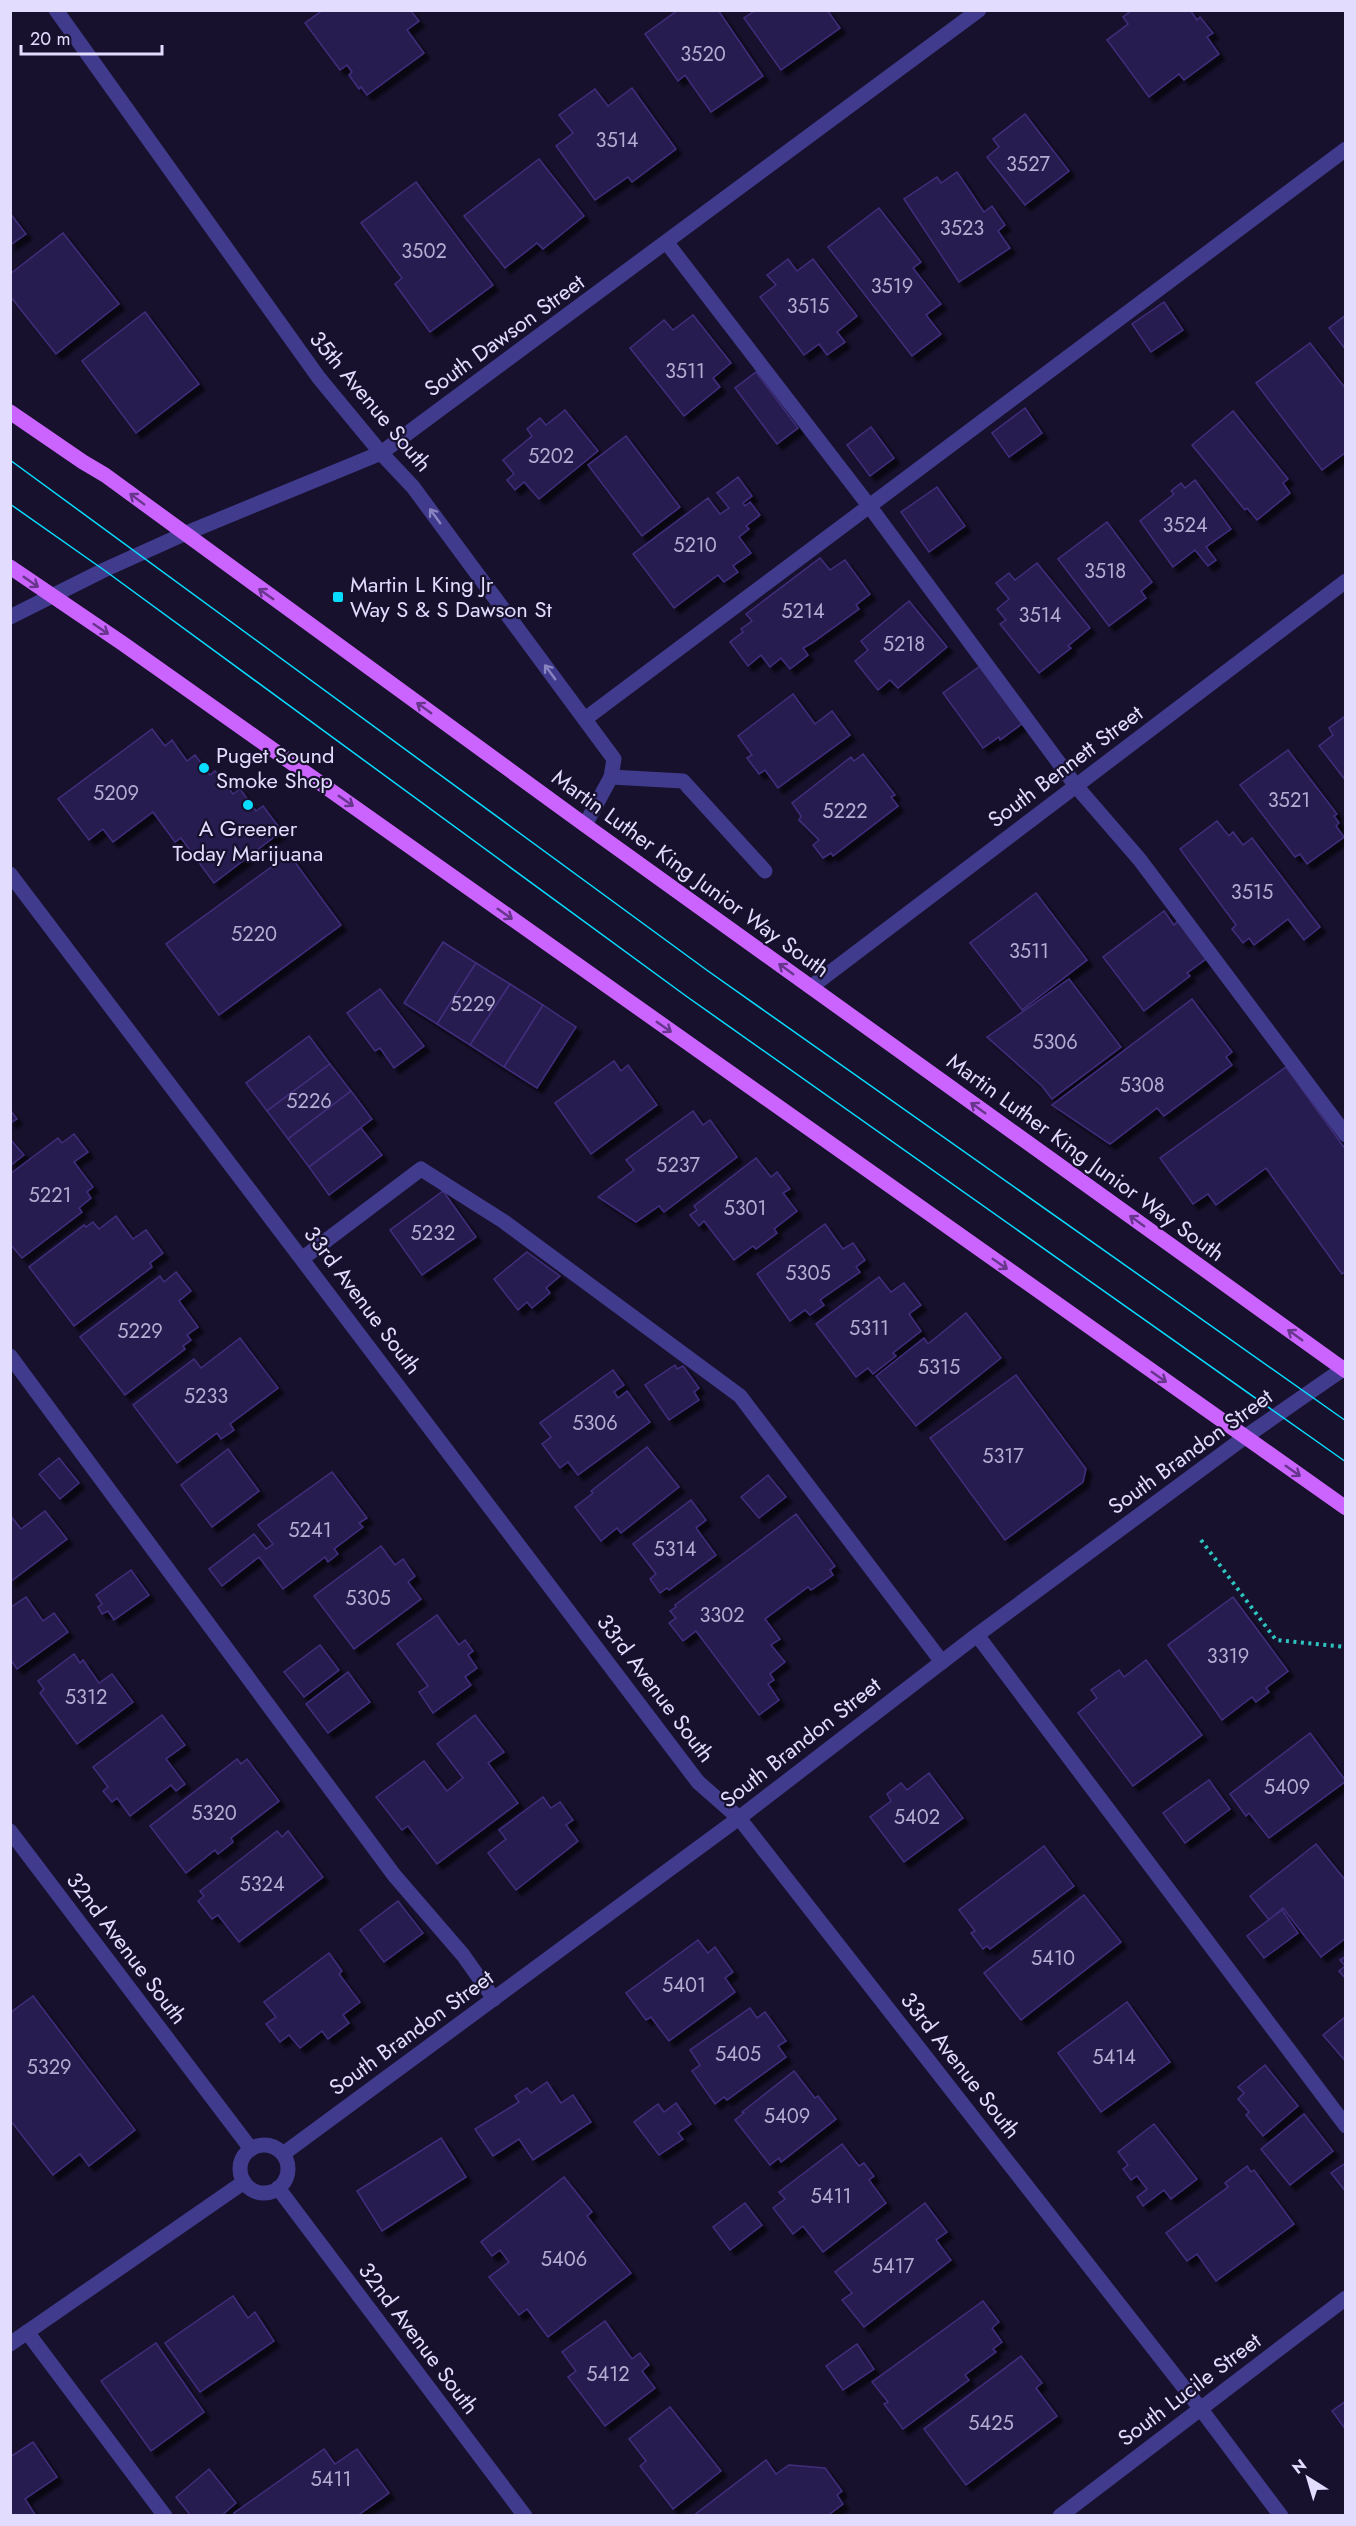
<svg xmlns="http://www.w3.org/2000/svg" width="1356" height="2526" viewBox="0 0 1356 2526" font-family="Jost,sans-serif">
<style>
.building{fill:#281c4f;stroke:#402e7c;stroke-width:1.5;filter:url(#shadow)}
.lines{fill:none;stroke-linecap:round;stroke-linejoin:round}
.path{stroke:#2dc3bf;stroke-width:4;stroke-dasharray:3 4.5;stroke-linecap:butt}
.minor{stroke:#413b8d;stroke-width:15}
.major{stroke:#cb64ff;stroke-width:15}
.tram{stroke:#09ddff;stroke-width:1.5}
.oneway{stroke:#68368c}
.oneway2{stroke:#8984c0}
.poi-dot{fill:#09ddff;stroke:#17112d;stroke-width:2}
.labels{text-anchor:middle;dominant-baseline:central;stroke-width:4.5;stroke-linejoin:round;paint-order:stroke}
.number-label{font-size:20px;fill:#b4add3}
.street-label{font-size:22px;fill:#e2ddff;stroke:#17112d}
.poi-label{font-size:22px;fill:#e2ddff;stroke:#17112d;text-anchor:start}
</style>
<defs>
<filter id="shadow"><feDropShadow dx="5.5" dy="5.5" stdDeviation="1.5" flood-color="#0009"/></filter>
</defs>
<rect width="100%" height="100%" fill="#17112d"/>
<g class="building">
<path d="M323,10H410L419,21L407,30L424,53L367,95L361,87L359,89L349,75L352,72L347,65L340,70L305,23Z"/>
<path d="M678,10H718L763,76L711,112L685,75L678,81L645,34Z"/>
<path d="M752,10H827L840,28L781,70L744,18L753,12Z"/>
<path d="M1132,10H1190L1197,20L1200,17L1213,33L1207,37L1219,54L1184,80L1179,74L1149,97L1107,40L1128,24L1123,17Z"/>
<path d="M632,88L676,149L632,182L628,177L595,200L556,146L573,133L559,115L595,89L608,106Z"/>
<path d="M1025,114L1069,171L1025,205L987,157L999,147L993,139Z"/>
<path d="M539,159L584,216L543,249L537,243L505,268L464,216Z"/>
<path d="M957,172L984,212L992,206L1005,225L998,231L1010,248L959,282L904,199L937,177L941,183Z"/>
<path d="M416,182L493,285L430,332L395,284L402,278L361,223Z"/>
<path d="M879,208L921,262L913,268L941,304L926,315L941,334L912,356L828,247Z"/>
<path d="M10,213L26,234L10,245Z"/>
<path d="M63,233L119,304L56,354L10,296V274Z"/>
<path d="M788,259L797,271L813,259L857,316L837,332L845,342L827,355L819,344L804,355L760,297L776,285L767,275Z"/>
<path d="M1164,302L1183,330L1151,352L1132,324Z"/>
<path d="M145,312L199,384L136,433L82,361Z"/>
<path d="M693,315L731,363L713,378L720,387L684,416L630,348L664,320L673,330Z"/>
<path d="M1346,315V350L1329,328Z"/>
<path d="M1310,343L1346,389V452L1322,470L1256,383Z"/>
<path d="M756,372L798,428L777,444L735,388Z"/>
<path d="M1025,408L1042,433L1009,457L992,433Z"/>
<path d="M565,410L598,451L539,499L524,482L515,490L507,480L514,474L503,460L532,436L527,429L540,418L546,425Z"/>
<path d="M1233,411L1288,479L1283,483L1290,493L1257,520L1247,508L1245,510L1192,445Z"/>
<path d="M871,427L894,458L870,476L847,445Z"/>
<path d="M626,436L680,507L642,536L588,465Z"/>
<path d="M738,477L752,496L743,503L745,506L750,502L760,515L746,526L749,529L739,537L751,553L733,566L738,572L724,582L718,575L674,608L633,554L708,498L720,514L729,508L717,493Z"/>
<path d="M1195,480L1231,529L1206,547L1216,560L1208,566L1195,550L1173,567L1140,521L1174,494L1171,491L1181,483L1185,488Z"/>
<path d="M937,487L965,526L929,552L901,512Z"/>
<path d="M1107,522L1152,582L1141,591L1146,598L1109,626L1058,559Z"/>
<path d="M820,558L830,570L845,560L870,594L856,605L859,609L812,643L803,648L808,655L790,669L781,658L770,667L761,655L748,666L730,642L743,632L741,629L752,621L746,614Z"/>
<path d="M1037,563L1090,628L1068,646L1071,648L1039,673L1000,624L1006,620L997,609L1009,599L996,583L1009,573L1015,580Z"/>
<path d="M909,601L947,647L898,688L890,680L878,690L855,661L868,650L861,641Z"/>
<path d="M983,664L1023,723L1000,740L999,737L983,748L943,693Z"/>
<path d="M793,694L815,724L832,711L850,735L778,788L765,770L759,774L747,758L752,755L738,736Z"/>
<path d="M1344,717L1346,719V781L1319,746L1333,735L1329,728Z"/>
<path d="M152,729L165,746L172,740L187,761L195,755L210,775L215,771L233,794L240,789L256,811L263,806L282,831L214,883L181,838L175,842L153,812L113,842L103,829L89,840L58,799Z"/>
<path d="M1288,750L1337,814L1334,816L1339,823L1336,826L1344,837L1307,864L1300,854L1295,857L1240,785Z"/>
<path d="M863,754L895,795L891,797L898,806L833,856L831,853L823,858L813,845L819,840L799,820L801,816L792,803L851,757L854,761Z"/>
<path d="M1217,821L1229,836L1233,832L1243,845L1252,838L1320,927L1304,940L1288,919L1254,945L1249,938L1243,943L1232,929L1236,925L1180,849Z"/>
<path d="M289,854L341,925L219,1015L166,944Z"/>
<path d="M1036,893L1087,960L1022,1010L970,943Z"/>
<path d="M1164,911L1174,925L1178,921L1206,959L1187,973L1190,976L1144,1011L1103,957Z"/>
<path d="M443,942L476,963L437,1024L404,1003Z"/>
<path d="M476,963L510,984L470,1045L437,1024Z"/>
<path d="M1069,979L1121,1047L1052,1099L1042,1086L987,1037Z"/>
<path d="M510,984L543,1005L504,1067L470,1045Z"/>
<path d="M380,989L424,1046L394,1068L380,1048L375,1051L347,1013Z"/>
<path d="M1192,999L1232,1052L1226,1057L1232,1065L1164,1116L1157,1108L1110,1144L1052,1105Z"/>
<path d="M543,1005L576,1027L537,1088L504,1067Z"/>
<path d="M309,1036L330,1064L267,1111L246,1083Z"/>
<path d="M614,1061L621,1071L628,1065L657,1105L591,1154L555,1103Z"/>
<path d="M330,1064L351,1091L288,1139L267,1111Z"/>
<path d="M1286,1067L1346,1150V1271L1342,1274L1266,1168L1216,1205L1208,1194L1193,1204L1160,1158Z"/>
<path d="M351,1091L372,1119L309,1167L288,1139Z"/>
<path d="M10,1110L17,1119L10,1123Z"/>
<path d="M693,1111L703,1125L710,1120L737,1157L664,1212L659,1206L636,1222L598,1197L634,1170L626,1160Z"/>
<path d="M361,1128L382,1155L329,1195L309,1167Z"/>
<path d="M74,1134L88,1152L74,1162L93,1187L87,1192L91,1198L79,1208L82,1212L22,1258L10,1244V1174L58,1138L62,1143Z"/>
<path d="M10,1139L24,1155L10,1166Z"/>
<path d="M756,1158L771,1177L777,1172L790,1189L783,1193L797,1211L774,1229L777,1233L756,1249L753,1246L734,1260L704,1221L699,1226L690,1215L697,1210L694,1206Z"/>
<path d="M443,1191L476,1237L422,1275L390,1230Z"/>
<path d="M116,1216L133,1239L146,1230L163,1253L150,1263L152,1267L74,1326L29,1267L84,1225L86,1227L93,1222L99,1229Z"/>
<path d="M825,1224L843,1249L853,1243L865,1260L856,1267L860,1272L820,1300L824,1305L810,1315L805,1310L790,1321L757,1274Z"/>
<path d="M527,1252L560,1276L546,1288L550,1293L532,1308L527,1302L518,1310L494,1279Z"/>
<path d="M176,1272L191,1291L179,1301L198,1327L187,1335L191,1340L183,1346L185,1349L125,1395L80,1337L160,1276L164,1282Z"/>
<path d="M879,1277L891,1292L904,1283L921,1305L909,1314L921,1331L893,1353L896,1356L873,1374L868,1368L856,1377L816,1324Z"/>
<path d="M966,1313L1001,1358L916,1426L876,1376L924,1338L928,1344Z"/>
<path d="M240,1338L278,1388L230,1424L234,1430L221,1439L217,1433L177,1463L133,1405L194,1359L201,1368Z"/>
<path d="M675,1365L677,1369L683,1366L699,1388L694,1392L699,1400L669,1420L645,1385Z"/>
<path d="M613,1370L624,1385L614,1392L618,1398L627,1391L650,1422L578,1475L568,1462L560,1468L542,1444L551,1437L540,1423Z"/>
<path d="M1016,1375L1086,1469L1083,1482L1005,1540L930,1438Z"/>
<path d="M647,1447L679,1487L621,1533L617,1528L601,1541L575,1507L593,1493L591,1491Z"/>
<path d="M228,1449L259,1491L212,1527L181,1485Z"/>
<path d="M59,1458L79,1483L60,1499L39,1474Z"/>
<path d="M332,1472L367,1518L359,1523L363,1527L334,1549L338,1554L328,1562L325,1557L283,1589L259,1557L222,1586L209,1569L254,1534L266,1549L273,1544L258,1525Z"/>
<path d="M768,1475L786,1497L759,1518L741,1497Z"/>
<path d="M691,1500L706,1520L696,1528L716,1555L669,1590L667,1588L660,1593L650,1579L656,1574L633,1544Z"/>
<path d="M45,1511L67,1539L10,1582V1515L21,1529Z"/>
<path d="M796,1514L835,1566L830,1570L833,1575L811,1590L808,1587L765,1619L780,1639L771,1645L785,1662L770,1674L774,1680L768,1684L779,1700L759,1715L696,1631L683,1641L669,1623L676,1618L670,1611L676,1607L675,1605Z"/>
<path d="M381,1546L395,1565L403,1559L415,1576L408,1582L421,1599L354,1649L314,1596Z"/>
<path d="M131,1570L149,1595L114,1620L108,1611L102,1614L98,1607L102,1604L96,1595Z"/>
<path d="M26,1597L43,1621L54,1613L68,1632L17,1669L10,1659V1608Z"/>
<path d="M1233,1597L1288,1671L1266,1688L1269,1692L1256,1702L1252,1697L1222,1720L1168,1645Z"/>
<path d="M437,1615L459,1645L465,1640L473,1651L468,1655L477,1668L465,1677L471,1685L433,1713L419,1692L428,1686L397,1644Z"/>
<path d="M320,1645L339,1670L304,1697L284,1672Z"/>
<path d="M74,1654L80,1663L83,1660L99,1683L112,1674L133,1702L77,1744L40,1693L44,1689L38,1681Z"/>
<path d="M1146,1660L1202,1735L1133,1786L1078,1713L1097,1698L1091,1690L1119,1670L1124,1677Z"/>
<path d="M348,1672L370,1702L328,1733L306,1704Z"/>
<path d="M162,1715L185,1745L166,1759L185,1784L176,1791L171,1785L130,1816L117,1798L112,1802L103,1791L108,1787L93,1767Z"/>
<path d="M475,1715L504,1752L488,1763L518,1803L437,1864L408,1826L402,1830L376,1797L424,1761L447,1791L463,1778L437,1744Z"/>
<path d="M1310,1733L1346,1781L1269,1838L1249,1813L1246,1816L1230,1794Z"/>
<path d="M237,1759L241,1764L247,1759L279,1801L231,1838L233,1842L218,1854L215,1850L186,1873L150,1826Z"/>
<path d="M929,1773L963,1818L904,1862L870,1817L891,1801L887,1794L901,1783L907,1790Z"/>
<path d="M1209,1780L1230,1809L1185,1843L1163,1813Z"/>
<path d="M543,1797L551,1808L560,1802L573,1820L566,1825L578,1841L516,1890L488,1853L506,1839L499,1830Z"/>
<path d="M277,1831L282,1837L288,1831L323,1877L239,1942L218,1915L212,1919L198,1901L204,1896L200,1891Z"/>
<path d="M1316,1844L1346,1881V1938L1321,1957L1283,1908L1269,1920L1250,1896Z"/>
<path d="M1044,1846L1074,1886L990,1949L987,1946L983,1949L971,1933L975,1931L959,1910Z"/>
<path d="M1084,1895L1121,1942L1021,2020L984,1973Z"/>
<path d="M398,1901L423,1933L384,1962L360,1930Z"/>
<path d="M1282,1910L1298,1933L1264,1958L1247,1936Z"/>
<path d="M698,1940L708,1953L715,1947L733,1972L725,1978L735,1992L669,2041L651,2017L646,2020L626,1993Z"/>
<path d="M329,1953L342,1971L339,1974L360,2002L343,2015L349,2023L328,2039L322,2031L300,2048L289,2035L280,2042L266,2024L276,2017L264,2002Z"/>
<path d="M1346,1956V1979L1339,1971L1345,1966L1340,1960Z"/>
<path d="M33,1996L135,2130L89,2166L80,2154L53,2175L10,2120V2013Z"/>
<path d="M1127,2002L1170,2062L1101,2112L1058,2053Z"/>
<path d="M750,2008L757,2018L765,2012L786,2041L778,2046L786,2057L727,2100L724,2097L715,2104L692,2071L700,2065L690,2050Z"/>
<path d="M1346,2016V2062L1323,2035Z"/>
<path d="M1265,2065L1298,2106L1263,2136L1246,2115L1249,2112L1238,2099L1244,2093L1238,2087Z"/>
<path d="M794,2071L815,2098L818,2096L836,2119L781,2162L779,2158L770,2165L735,2120L744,2113L742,2112Z"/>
<path d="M547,2082L561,2103L573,2095L591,2122L533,2160L519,2139L493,2156L475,2129L519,2102L515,2096L527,2088L531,2093Z"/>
<path d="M676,2103L691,2124L678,2133L683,2139L659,2155L634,2122L658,2104L664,2112Z"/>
<path d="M1304,2114L1333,2151L1290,2185L1261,2149Z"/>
<path d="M1154,2124L1197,2179L1171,2199L1164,2190L1143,2206L1137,2197L1147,2189L1137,2176L1131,2180L1123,2169L1128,2165L1118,2152Z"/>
<path d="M441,2138L466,2177L382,2231L357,2191Z"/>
<path d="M842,2144L859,2166L864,2163L874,2176L869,2180L886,2203L823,2252L803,2226L793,2234L773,2208L785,2199L779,2192Z"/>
<path d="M1346,2163V2192L1331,2173Z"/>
<path d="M1247,2166L1251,2172L1254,2170L1294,2224L1216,2281L1197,2254L1187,2261L1166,2233L1228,2187L1225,2183Z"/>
<path d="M564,2177L592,2212L587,2216L631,2273L548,2337L527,2309L519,2315L489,2277L509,2262L500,2250L492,2256L481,2242Z"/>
<path d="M745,2203L762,2225L730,2250L713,2227Z"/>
<path d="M925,2203L947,2232L936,2240L951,2260L864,2327L842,2300L852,2293L835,2272Z"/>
<path d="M233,2296L248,2318L255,2312L274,2341L200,2392L165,2343Z"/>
<path d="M983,2301L999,2322L992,2328L1002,2342L993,2349L996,2352L965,2375L969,2380L903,2429L884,2404L888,2402L872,2382Z"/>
<path d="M605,2321L632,2359L640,2353L649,2365L642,2371L655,2388L605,2426L568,2377L576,2371L562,2352Z"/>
<path d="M156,2343L204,2412L151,2451L101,2381Z"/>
<path d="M857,2344L874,2369L843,2390L826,2366Z"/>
<path d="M1021,2356L1042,2383L1036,2388L1057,2416L966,2485L924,2429Z"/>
<path d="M1346,2401V2430L1332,2411Z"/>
<path d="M670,2407L721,2471L673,2509L640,2466L646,2461L629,2439Z"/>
<path d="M33,2442L57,2477L25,2499L36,2516H10V2457Z"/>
<path d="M324,2449L335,2464L357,2449L389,2493L357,2516H236L234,2513Z"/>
<path d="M766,2460L776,2474L789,2465L825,2468L842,2491L837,2495L843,2504L827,2516H693Z"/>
<path d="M209,2469L236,2503L221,2516H191L176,2497Z"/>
</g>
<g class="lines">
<path class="path" d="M1201,1540L1276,1640L1346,1647"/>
<g class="minor">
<path d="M56,10L319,378L381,453L413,487L614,759L611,777L585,825"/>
<path d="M667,243L870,507L1076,786L1140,860L1346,1135"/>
<path d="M10,617L104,570L184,534L381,453L979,10"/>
<path d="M585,719L1346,149"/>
<path d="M611,777L683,781L765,871"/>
<path d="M10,874L698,1782L739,1818L1200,2408L1281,2516"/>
<path d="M811,987L1346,581"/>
<path d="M303,1258L421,1169L503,1221L740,1396L942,1662"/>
<path d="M10,1356L394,1875L463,1955L494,1999"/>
<path d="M977,1635L1346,2126"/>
<path d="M10,1831L251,2149"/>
<circle cx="264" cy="2169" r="24"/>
<path d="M283,2154L739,1818L977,1635L1245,1437L1346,1367"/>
<path d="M278,2188L525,2516"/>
<path d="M27,2332L165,2516"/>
<path d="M10,2344L244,2182"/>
<path d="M1060,2516L1346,2298"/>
</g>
<g class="major">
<path d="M10,412L83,462L105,475L585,825L1346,1371"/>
<path d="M10,567L122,643L1346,1508"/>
</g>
<g class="tram">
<path d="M10,460L708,971L1346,1421"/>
<path d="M10,504L104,570L686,996L1346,1462"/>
</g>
</g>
<defs><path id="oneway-shaft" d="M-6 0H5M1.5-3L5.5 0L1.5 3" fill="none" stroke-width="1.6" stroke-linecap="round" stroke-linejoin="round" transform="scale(1.5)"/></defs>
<g class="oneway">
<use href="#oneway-shaft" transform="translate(137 499) rotate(-143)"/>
<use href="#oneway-shaft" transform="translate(31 582) rotate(35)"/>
<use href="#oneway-shaft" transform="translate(266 594) rotate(-145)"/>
<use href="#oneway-shaft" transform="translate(101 629) rotate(34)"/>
<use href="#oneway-shaft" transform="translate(424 708) rotate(-144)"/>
<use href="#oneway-shaft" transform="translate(346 801) rotate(35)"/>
<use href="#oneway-shaft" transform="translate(505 914) rotate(35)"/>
<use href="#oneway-shaft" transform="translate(786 969) rotate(-144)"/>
<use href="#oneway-shaft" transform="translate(664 1027) rotate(35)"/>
<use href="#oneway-shaft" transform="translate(978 1108) rotate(-144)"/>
<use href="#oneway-shaft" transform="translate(1137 1221) rotate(-144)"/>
<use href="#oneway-shaft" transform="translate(1000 1264) rotate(35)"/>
<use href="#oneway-shaft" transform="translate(1295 1335) rotate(-144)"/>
<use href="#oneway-shaft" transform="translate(1159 1377) rotate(35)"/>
<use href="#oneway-shaft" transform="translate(1293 1471) rotate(35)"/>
</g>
<g class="oneway2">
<use href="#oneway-shaft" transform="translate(435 516) rotate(-126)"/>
<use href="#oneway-shaft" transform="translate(550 672) rotate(-126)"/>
</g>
<g class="poi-dot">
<rect x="332" y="591" width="12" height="12" rx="3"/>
<circle cx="204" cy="768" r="6"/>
<circle cx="248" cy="805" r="6"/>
</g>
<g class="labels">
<g class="number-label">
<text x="703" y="54">3520</text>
<text x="617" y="140">3514</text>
<text x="1028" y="164">3527</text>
<text x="962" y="228">3523</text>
<text x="424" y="251">3502</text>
<text x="892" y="286">3519</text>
<text x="808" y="306">3515</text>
<text x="685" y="371">3511</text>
<text x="551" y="456">5202</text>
<text x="1185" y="525">3524</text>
<text x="695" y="545">5210</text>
<text x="1105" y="571">3518</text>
<text x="803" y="611">5214</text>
<text x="1040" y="615">3514</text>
<text x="904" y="644">5218</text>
<text x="116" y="793">5209</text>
<text x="1289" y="800">3521</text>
<text x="845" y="811">5222</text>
<text x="1252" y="892">3515</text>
<text x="254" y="934">5220</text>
<text x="1029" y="951">3511</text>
<text x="473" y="1004">5229</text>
<text x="1055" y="1042">5306</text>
<text x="1142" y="1085">5308</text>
<text x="309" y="1101">5226</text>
<text x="678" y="1165">5237</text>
<text x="50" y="1195">5221</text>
<text x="745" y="1208">5301</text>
<text x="433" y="1233">5232</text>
<text x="808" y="1273">5305</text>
<text x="869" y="1328">5311</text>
<text x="140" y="1331">5229</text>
<text x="939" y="1367">5315</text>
<text x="206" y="1396">5233</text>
<text x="595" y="1423">5306</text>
<text x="1003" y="1456">5317</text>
<text x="310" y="1530">5241</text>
<text x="675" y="1549">5314</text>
<text x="368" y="1598">5305</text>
<text x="722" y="1615">3302</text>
<text x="1228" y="1656">3319</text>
<text x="86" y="1697">5312</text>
<text x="1287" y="1787">5409</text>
<text x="214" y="1813">5320</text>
<text x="917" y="1817">5402</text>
<text x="262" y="1884">5324</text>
<text x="1053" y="1958">5410</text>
<text x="684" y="1985">5401</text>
<text x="738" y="2054">5405</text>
<text x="1114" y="2057">5414</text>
<text x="49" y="2067">5329</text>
<text x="787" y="2116">5409</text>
<text x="831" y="2196">5411</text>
<text x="564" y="2259">5406</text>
<text x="893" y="2266">5417</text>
<text x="608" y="2374">5412</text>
<text x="991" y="2423">5425</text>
<text x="331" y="2479">5411</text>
</g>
<g class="street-label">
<text transform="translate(504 335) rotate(-36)">South Dawson Street</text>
<text transform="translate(371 401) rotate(50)">35th Avenue South</text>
<text transform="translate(1065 766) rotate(-37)">South Bennett Street</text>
<text transform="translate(691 873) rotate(36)">Martin Luther King Junior Way South</text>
<text transform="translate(1086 1157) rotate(36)">Martin Luther King Junior Way South</text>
<text transform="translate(363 1300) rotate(53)">33rd Avenue South</text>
<text transform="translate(1190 1451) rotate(-36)">South Brandon Street</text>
<text transform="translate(656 1688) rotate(53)">33rd Avenue South</text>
<text transform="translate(800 1742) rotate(-38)">South Brandon Street</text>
<text transform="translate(127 1948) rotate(53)">32nd Avenue South</text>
<text transform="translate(411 2032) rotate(-36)">South Brandon Street</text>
<text transform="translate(961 2065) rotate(52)">33rd Avenue South</text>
<text transform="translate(419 2338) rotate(53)">32nd Avenue South</text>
<text transform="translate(1189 2389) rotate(-37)">South Lucile Street</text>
</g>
<g class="poi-label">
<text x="350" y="584">Martin L King Jr<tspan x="350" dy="25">Way S &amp; S Dawson St</tspan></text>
<text x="216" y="755">Puget Sound<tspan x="216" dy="25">Smoke Shop</tspan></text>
<text x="248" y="828" text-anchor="middle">A Greener<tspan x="248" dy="25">Today Marijuana</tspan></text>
</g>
</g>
<rect width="1356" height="2526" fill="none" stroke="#e2ddff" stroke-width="24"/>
<g transform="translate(1308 2478) rotate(323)" stroke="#17112d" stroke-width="4.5" paint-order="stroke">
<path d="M0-4.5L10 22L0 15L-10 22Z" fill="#e2ddff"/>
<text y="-9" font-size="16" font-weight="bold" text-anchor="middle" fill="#e2ddff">N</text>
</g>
<path d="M21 45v9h141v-9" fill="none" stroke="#e2ddff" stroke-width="3"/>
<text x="30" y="45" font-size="18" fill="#e2ddff" stroke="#17112d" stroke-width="4.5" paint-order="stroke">20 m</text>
</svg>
